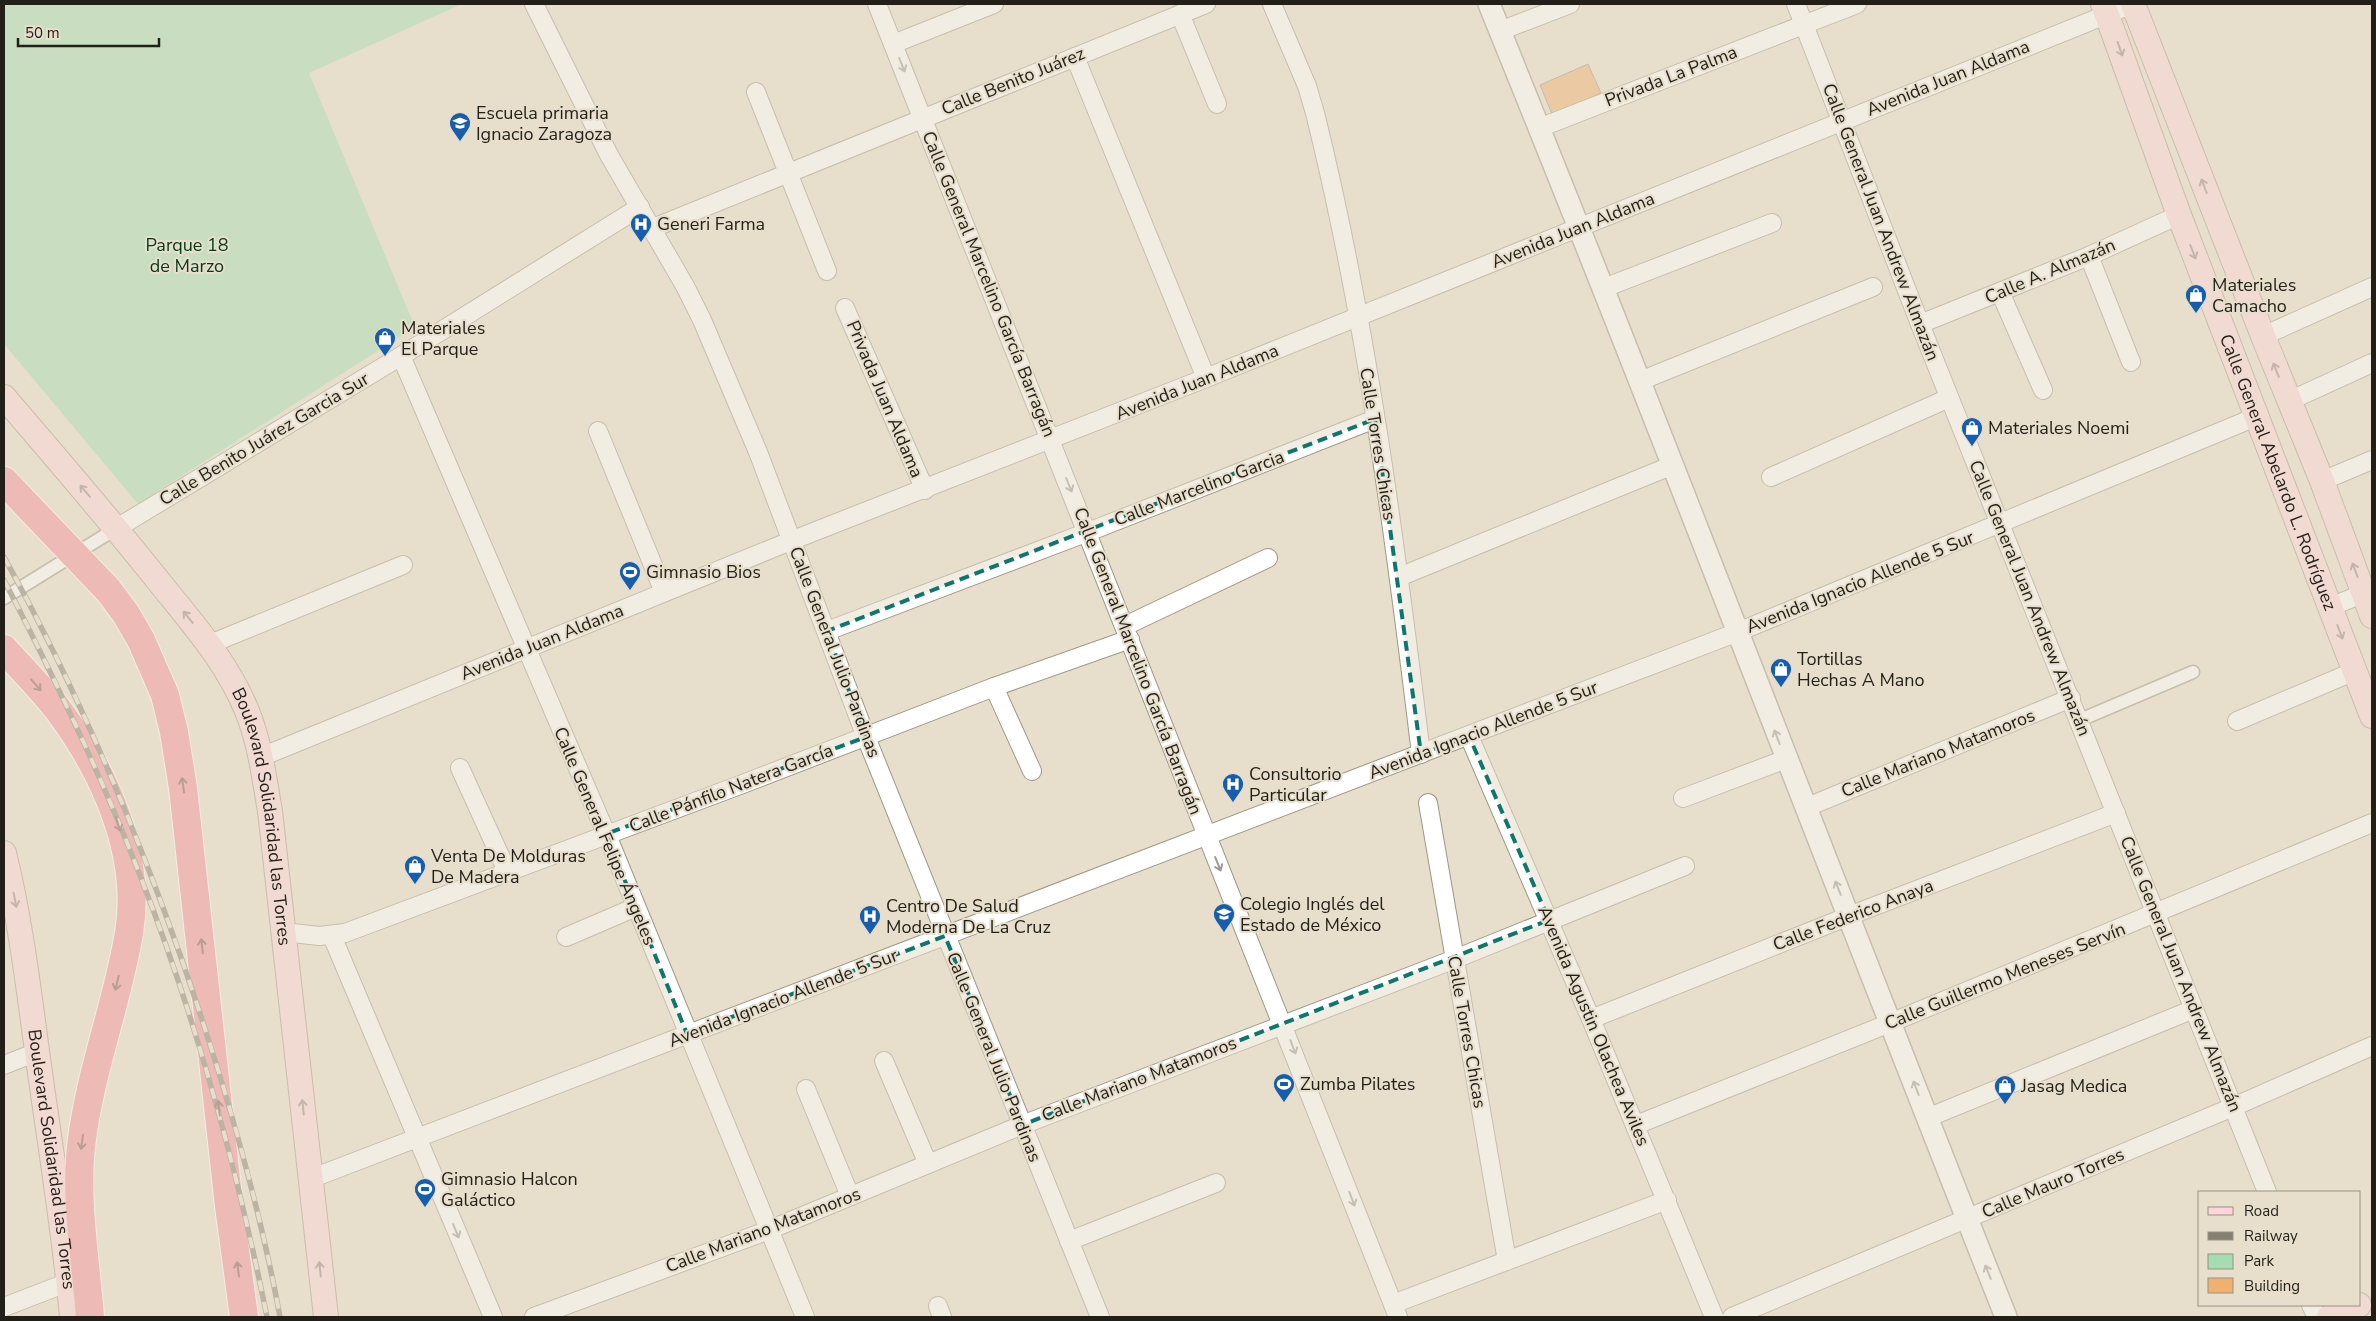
<svg xmlns="http://www.w3.org/2000/svg" width="2376" height="1321" viewBox="0 0 2376 1321" font-family="'Nunito Sans',sans-serif">
<style>
.green{fill:#a5ddb2}
.building{fill:#f0b06f;stroke:#9f9183}
.lines{fill:none;stroke-linecap:round;stroke-linejoin:round}
.pedestrian-casing{stroke:#9f9785;stroke-width:15}
.minor-casing{stroke:#9f9785;stroke-width:20}
.tertiary-casing{stroke:#9f9785;stroke-width:24}
.secondary-casing{stroke:#9f9785;stroke-width:26}
.trunk-casing{stroke:#fff;stroke-width:30}
.pedestrian{stroke:#fff;stroke-width:12}
.minor{stroke:#fff;stroke-width:18}
.tertiary{stroke:#fff;stroke-width:21}
.secondary{stroke:#fbd5d9;stroke-width:24}
.trunk{stroke:#f48f9a;stroke-width:28}
.rail-casing{stroke:#857f72;stroke-width:5.5}
.rail{stroke:#e7decc;stroke-width:4;stroke-dasharray:11;stroke-linecap:butt}
.oneway{stroke:#998382}
.oneway2{stroke:#9c9a97}
.oneway3{stroke:#805152}
.marked{fill:none;stroke:#0f766e;stroke-width:4;stroke-dasharray:10 6;stroke-linejoin:round}
.labels{text-anchor:middle;dominant-baseline:central;stroke-width:4;stroke-linejoin:round;paint-order:stroke}
.street-label{font-size:18px;fill:#221f18;stroke:#e7decc}
.poi-label{font-size:18px;fill:#221f18;stroke:#e7decc;text-anchor:start}
.park-label{font-size:18px;fill:#003b17;stroke:#e7decc}
</style>
<rect width="100%" height="100%" fill="#e7decc"/>
<path class="green" d="M4,4H462L309,73L415,327L138,504L4,344Z"/>
<path class="building" d="M1588,64L1601,93L1552,114L1540,85Z"/>
<g class="lines">
<g class="pedestrian-casing">
<g id="pedestrian">
<path d="M4,598L117,528"/>
<path d="M2080,720L2193,672"/>
</g>
</g>
<g class="minor-casing">
<g id="minor">
<path d="M534,4L609,155L685,286L702,320L758,452L866,737L1100,1317"/>
<path d="M877,4L1398,1317"/>
<path d="M1272,4L1307,86L1315,113C1367,323 1395,539 1421,754"/>
<path d="M1796,4L1920,324L2267,1192"/>
<path d="M1180,14L1217,104"/>
<path d="M1500,31L1570,4"/>
<path d="M893,44L994,4"/>
<path d="M1075,57L1206,378"/>
<path d="M756,92L827,271"/>
<path d="M1539,128L1857,4"/>
<path d="M653,228L1206,4"/>
<path d="M2089,256L2131,362"/>
<path d="M1604,288L1772,223"/>
<path d="M2000,292L2043,390"/>
<path d="M845,308L925,490"/>
<path d="M1920,324L2089,256L2179,215"/>
<path d="M2263,336L2372,287"/>
<path d="M401,356L611,845L805,1317"/>
<path d="M1640,381L1873,287"/>
<path d="M2289,401L2372,363"/>
<path d="M598,431L664,592"/>
<path d="M1771,477L1949,398"/>
<path d="M2322,481L2372,460"/>
<path d="M117,528L401,356L640,207"/>
<path d="M1399,577L1673,465"/>
<path d="M2330,607L2372,590"/>
<path d="M1125,626L1268,558"/>
<path d="M827,631L1088,532L1375,419"/>
<path d="M210,644L403,565"/>
<path d="M994,687L1032,771"/>
<path d="M2237,721L2355,671"/>
<path d="M1469,736L1591,1019L1714,1317"/>
<path d="M261,757L793,540L1206,378L2133,4"/>
<path d="M460,768L507,871"/>
<path d="M1683,798L1786,759"/>
<path d="M1428,803L1507,1261"/>
<path d="M1805,808L2071,698"/>
<path d="M284,932L319,936L345,933L740,785L994,687L1130,639"/>
<path d="M332,936L493,1317"/>
<path d="M566,937L636,907"/>
<path d="M1591,1019L1849,916L2116,813"/>
<path d="M884,1061L928,1164"/>
<path d="M4,1065L37,1052"/>
<path d="M806,1089L850,1196"/>
<path d="M1927,1118L2194,1009"/>
<path d="M1636,1125L1890,1023L2372,823"/>
<path d="M310,1179L1738,632L2258,416"/>
<path d="M1069,1241L1216,1183"/>
<path d="M1393,1304L1667,1200"/>
<path d="M2311,1305L2317,1317"/>
<path d="M938,1306L942,1317"/>
<path d="M4,1307L69,1282"/>
<path d="M534,1317L769,1230L1022,1125L1455,959L1685,866"/>
<path d="M1732,1317L2233,1107L2372,1046"/>
</g>
</g>
<g class="tertiary-casing">
<path id="tertiary" d="M1489,4C1666,439 1832,880 2006,1317"/>
</g>
<g class="secondary-casing">
<g id="secondary">
<path id="s1" d="M2103,4L2179,215L2372,716"/>
<path d="M2133,4L2263,336L2322,481L2372,616"/>
<path id="s2" d="M4,397C57,459 110,520 160,583C193,624 227,662 247,711C260,743 264,777 270,811L326,1317"/>
<path id="s3" d="M4,853C20,918 28,984 37,1051C49,1140 64,1228 72,1317"/>
<path d="M2329,1317L2359,1305"/>
</g>
</g>
<g class="trunk-casing">
<g id="trunk">
<path d="M4,481L109,591L126,614L141,640L165,695L174,732L183,788L229,1206L244,1317"/>
<path d="M4,649C22,669 42,689 59,711C105,773 142,855 129,933C117,1005 89,1074 81,1147C75,1200 86,1264 90,1317"/>
</g>
</g>
<use href="#pedestrian" class="pedestrian"/>
<use href="#minor" class="minor"/>
<use href="#tertiary" class="tertiary"/>
<use href="#secondary" class="secondary"/>
<use href="#trunk" class="trunk"/>
<g class="rail-casing">
<g id="rail">
<path d="M4,557C76,687 134,823 183,963C223,1079 258,1197 280,1317"/>
<path d="M4,580C54,677 102,776 141,878C196,1019 237,1168 267,1317"/>
</g>
</g>
<use href="#rail" class="rail"/>
</g>
<defs><path id="oneway-shaft" d="M-6 0H5M1.5-3L5.5 0L1.5 3" fill="none" stroke-width="1.6" stroke-linecap="round" stroke-linejoin="round" transform="scale(1.25)"/></defs>
<g class="oneway">
<use href="#oneway-shaft" transform="translate(2120 49) rotate(71)"/>
<use href="#oneway-shaft" transform="translate(2204 186) rotate(-111)"/>
<use href="#oneway-shaft" transform="translate(2193 252) rotate(69)"/>
<use href="#oneway-shaft" transform="translate(2276 370) rotate(-112)"/>
<use href="#oneway-shaft" transform="translate(85 491) rotate(-131)"/>
<use href="#oneway-shaft" transform="translate(2355 570) rotate(-111)"/>
<use href="#oneway-shaft" transform="translate(188 617) rotate(-129)"/>
<use href="#oneway-shaft" transform="translate(2340 632) rotate(69)"/>
<use href="#oneway-shaft" transform="translate(15 900) rotate(79)"/>
<use href="#oneway-shaft" transform="translate(303 1107) rotate(-96)"/>
<use href="#oneway-shaft" transform="translate(320 1269) rotate(-96)"/>
</g>
<g class="oneway2">
<use href="#oneway-shaft" transform="translate(902 65) rotate(68)"/>
<use href="#oneway-shaft" transform="translate(1069 485) rotate(68)"/>
<use href="#oneway-shaft" transform="translate(1777 737) rotate(-111)"/>
<use href="#oneway-shaft" transform="translate(1218 864) rotate(68)"/>
<use href="#oneway-shaft" transform="translate(1838 888) rotate(-112)"/>
<use href="#oneway-shaft" transform="translate(1293 1047) rotate(69)"/>
<use href="#oneway-shaft" transform="translate(1916 1088) rotate(-111)"/>
<use href="#oneway-shaft" transform="translate(1352 1199) rotate(69)"/>
<use href="#oneway-shaft" transform="translate(456 1231) rotate(67)"/>
<use href="#oneway-shaft" transform="translate(1988 1272) rotate(-112)"/>
</g>
<g class="oneway3">
<use href="#oneway-shaft" transform="translate(36 685) rotate(49)"/>
<use href="#oneway-shaft" transform="translate(183 785) rotate(-98)"/>
<use href="#oneway-shaft" transform="translate(118 824) rotate(72)"/>
<use href="#oneway-shaft" transform="translate(202 946) rotate(-96)"/>
<use href="#oneway-shaft" transform="translate(117 983) rotate(103)"/>
<use href="#oneway-shaft" transform="translate(219 1108) rotate(-96)"/>
<use href="#oneway-shaft" transform="translate(82 1142) rotate(98)"/>
<use href="#oneway-shaft" transform="translate(238 1269) rotate(-98)"/>
</g>
<path d="M0 0H2376V1321H0ZM1375,419L1421,754L1469,736L1549,920L1022,1125L945,936L687,1034L606,834L866,737L827,631Z" fill="#e7decc" fill-opacity=".55" fill-rule="evenodd"/>
<path class="marked" d="M1375,419L1421,754L1469,736L1549,920L1022,1125L945,936L687,1034L606,834L866,737L827,631Z"/>
<defs>
<g id="school-pin" transform="scale(1.125)"><path d="M0 17L-7.5 6A9.5 9.5 0 1 1 7.5 6Z" fill="#165dad" stroke="#e7decc"/><path d="M0-5L7-2L0 1L-7-2ZM-4 1L0 2.5L4 1V4Q0 6-4 4Z" fill="#fff"/></g>
<g id="hospital-pin" transform="scale(1.125)"><path d="M0 17L-7.5 6A9.5 9.5 0 1 1 7.5 6Z" fill="#165dad" stroke="#e7decc"/><path d="M-5-5h3v3.5h4V-5h3V5h-3V1.5h-4V5h-3Z" fill="#fff"/></g>
<g id="shop-pin" transform="scale(1.125)"><path d="M0 17L-7.5 6A9.5 9.5 0 1 1 7.5 6Z" fill="#165dad" stroke="#e7decc"/><path d="M-5-2.5h2.3a2.7 3.5 0 0 1 5.4 0H5L5.5 6h-11ZM-1.5-2.5h3a1.5 2.3 0 0 0-3 0Z" fill="#fff"/></g>
<g id="stadium-pin" transform="scale(1.125)"><path d="M0 17L-7.5 6A9.5 9.5 0 1 1 7.5 6Z" fill="#165dad" stroke="#e7decc"/><path d="M0-5a6.5 5 0 1 0 0 10a6.5 5 0 1 0 0-10ZM-3.5-1.8h7v3.6h-7Z" fill="#fff"/></g>
</defs>
<g fill-rule="evenodd">
<use href="#school-pin" x="460" y="123"/>
<use href="#hospital-pin" x="641" y="224"/>
<use href="#shop-pin" x="2196" y="295"/>
<use href="#shop-pin" x="385" y="338"/>
<use href="#shop-pin" x="1972" y="428"/>
<use href="#stadium-pin" x="630" y="572"/>
<use href="#shop-pin" x="1781" y="669"/>
<use href="#hospital-pin" x="1233" y="784"/>
<use href="#shop-pin" x="415" y="866"/>
<use href="#school-pin" x="1224" y="914"/>
<use href="#hospital-pin" x="870" y="916"/>
<use href="#stadium-pin" x="1284" y="1084"/>
<use href="#shop-pin" x="2005" y="1086"/>
<use href="#stadium-pin" x="425" y="1189"/>
</g>
<g class="labels">
<g class="street-label">
<text transform="translate(1671 76) rotate(-21)">Privada La Palma</text>
<text transform="translate(1948 78) rotate(-22)">Avenida Juan Aldama</text>
<text transform="translate(1013 81) rotate(-22)">Calle Benito Juárez</text>
<text transform="translate(1881 222) rotate(69)">Calle General Juan Andrew Almazán</text>
<text transform="translate(1573 230) rotate(-22)">Avenida Juan Aldama</text>
<text transform="translate(2050 271) rotate(-23)">Calle A. Almazán</text>
<text transform="translate(989 284) rotate(68)">Calle General Marcelino García Barragán</text>
<text transform="translate(1197 382) rotate(-22)">Avenida Juan Aldama</text>
<text transform="translate(885 399) rotate(67)">Privada Juan Aldama</text>
<text transform="translate(264 439) rotate(-31)">Calle Benito Juárez Garcia Sur</text>
<text transform="translate(1378 444) rotate(81)">Calle Torres Chicas</text>
<text stroke="none"><textPath href="#s1" startOffset="500">Calle General Abelardo L. Rodríguez</textPath></text>
<text transform="translate(1199 488) rotate(-21)">Calle Marcelino Garcia</text>
<text transform="translate(1860 582) rotate(-22)">Avenida Ignacio Allende 5 Sur</text>
<text transform="translate(2030 598) rotate(68)">Calle General Juan Andrew Almazán</text>
<text transform="translate(542 642) rotate(-22)">Avenida Juan Aldama</text>
<text transform="translate(835 652) rotate(69)">Calle General Julio Pardinas</text>
<text transform="translate(1138 661) rotate(69)">Calle General Marcelino García Barragán</text>
<text transform="translate(1483 730) rotate(-21)">Avenida Ignacio Allende 5 Sur</text>
<text transform="translate(1938 753) rotate(-22)">Calle Mariano Matamoros</text>
<text transform="translate(731 788) rotate(-21)">Calle Pánfilo Natera García</text>
<text stroke="none"><textPath href="#s2" startOffset="505">Boulevard Solidaridad las Torres</textPath></text>
<text transform="translate(605 836) rotate(67)">Calle General Felipe Ángeles</text>
<text transform="translate(1853 915) rotate(-21)">Calle Federico Anaya</text>
<text transform="translate(2181 974) rotate(68)">Calle General Juan Andrew Almazán</text>
<text transform="translate(2005 976) rotate(-22)">Calle Guillermo Meneses Servín</text>
<text transform="translate(783 998) rotate(-21)">Avenida Ignacio Allende 5 Sur</text>
<text transform="translate(1594 1026) rotate(67)">Avenida Agustin Olachea Aviles</text>
<text transform="translate(1467 1032) rotate(80)">Calle Torres Chicas</text>
<text transform="translate(994 1057) rotate(68)">Calle General Julio Pardinas</text>
<text transform="translate(1139 1079) rotate(-21)">Calle Mariano Matamoros</text>
<text stroke="none"><textPath href="#s3" startOffset="310">Boulevard Solidaridad las Torres</textPath></text>
<text transform="translate(2053 1183) rotate(-23)">Calle Mauro Torres</text>
<text transform="translate(763 1230) rotate(-21)">Calle Mariano Matamoros</text>
</g>
<g class="poi-label">
<text x="476" y="113">Escuela primaria<tspan x="476" dy="21">Ignacio Zaragoza</tspan></text>
<text x="657" y="224">Generi Farma</text>
<text x="2212" y="285">Materiales<tspan x="2212" dy="21">Camacho</tspan></text>
<text x="401" y="328">Materiales<tspan x="401" dy="21">El Parque</tspan></text>
<text x="1988" y="428">Materiales Noemi</text>
<text x="646" y="572">Gimnasio Bios</text>
<text x="1797" y="659">Tortillas<tspan x="1797" dy="21">Hechas A Mano</tspan></text>
<text x="1249" y="774">Consultorio<tspan x="1249" dy="21">Particular</tspan></text>
<text x="431" y="856">Venta De Molduras<tspan x="431" dy="21">De Madera</tspan></text>
<text x="1240" y="904">Colegio Inglés del<tspan x="1240" dy="21">Estado de México</tspan></text>
<text x="886" y="906">Centro De Salud<tspan x="886" dy="21">Moderna De La Cruz</tspan></text>
<text x="1300" y="1084">Zumba Pilates</text>
<text x="2021" y="1086">Jasag Medica</text>
<text x="441" y="1179">Gimnasio Halcon<tspan x="441" dy="21">Galáctico</tspan></text>
</g>
<g class="park-label">
<text x="187" y="245">Parque 18<tspan x="187" dy="21">de Marzo</tspan></text>
</g>
</g>
<rect width="2376" height="1321" fill="none" stroke="#221f18" stroke-width="10"/>
<rect x="2198" y="1191" width="162" height="115" fill="#e7decc" stroke="#989284"/>
<rect x="2208" y="1207" width="25" height="8" fill="#fbd5d9" stroke="#989284"/>
<text x="2244" y="1216" font-size="15" fill="#221f18">Road</text>
<rect x="2208" y="1232" width="25" height="8" fill="#857f72" stroke="#989284"/>
<text x="2244" y="1241" font-size="15" fill="#221f18">Railway</text>
<rect x="2208" y="1254" width="25" height="15" fill="#a5ddb2" stroke="#989284"/>
<text x="2244" y="1266" font-size="15" fill="#221f18">Park</text>
<rect x="2208" y="1278" width="25" height="15" fill="#f0b06f" stroke="#989284"/>
<text x="2244" y="1291" font-size="15" fill="#221f18">Building</text>
<path d="M18 38v8h141v-8" fill="none" stroke="#221f18" stroke-width="2.5"/>
<text x="25" y="38" font-size="15" fill="#221f18" stroke="#e7decc" stroke-width="4" paint-order="stroke">50 m</text>
</svg>
